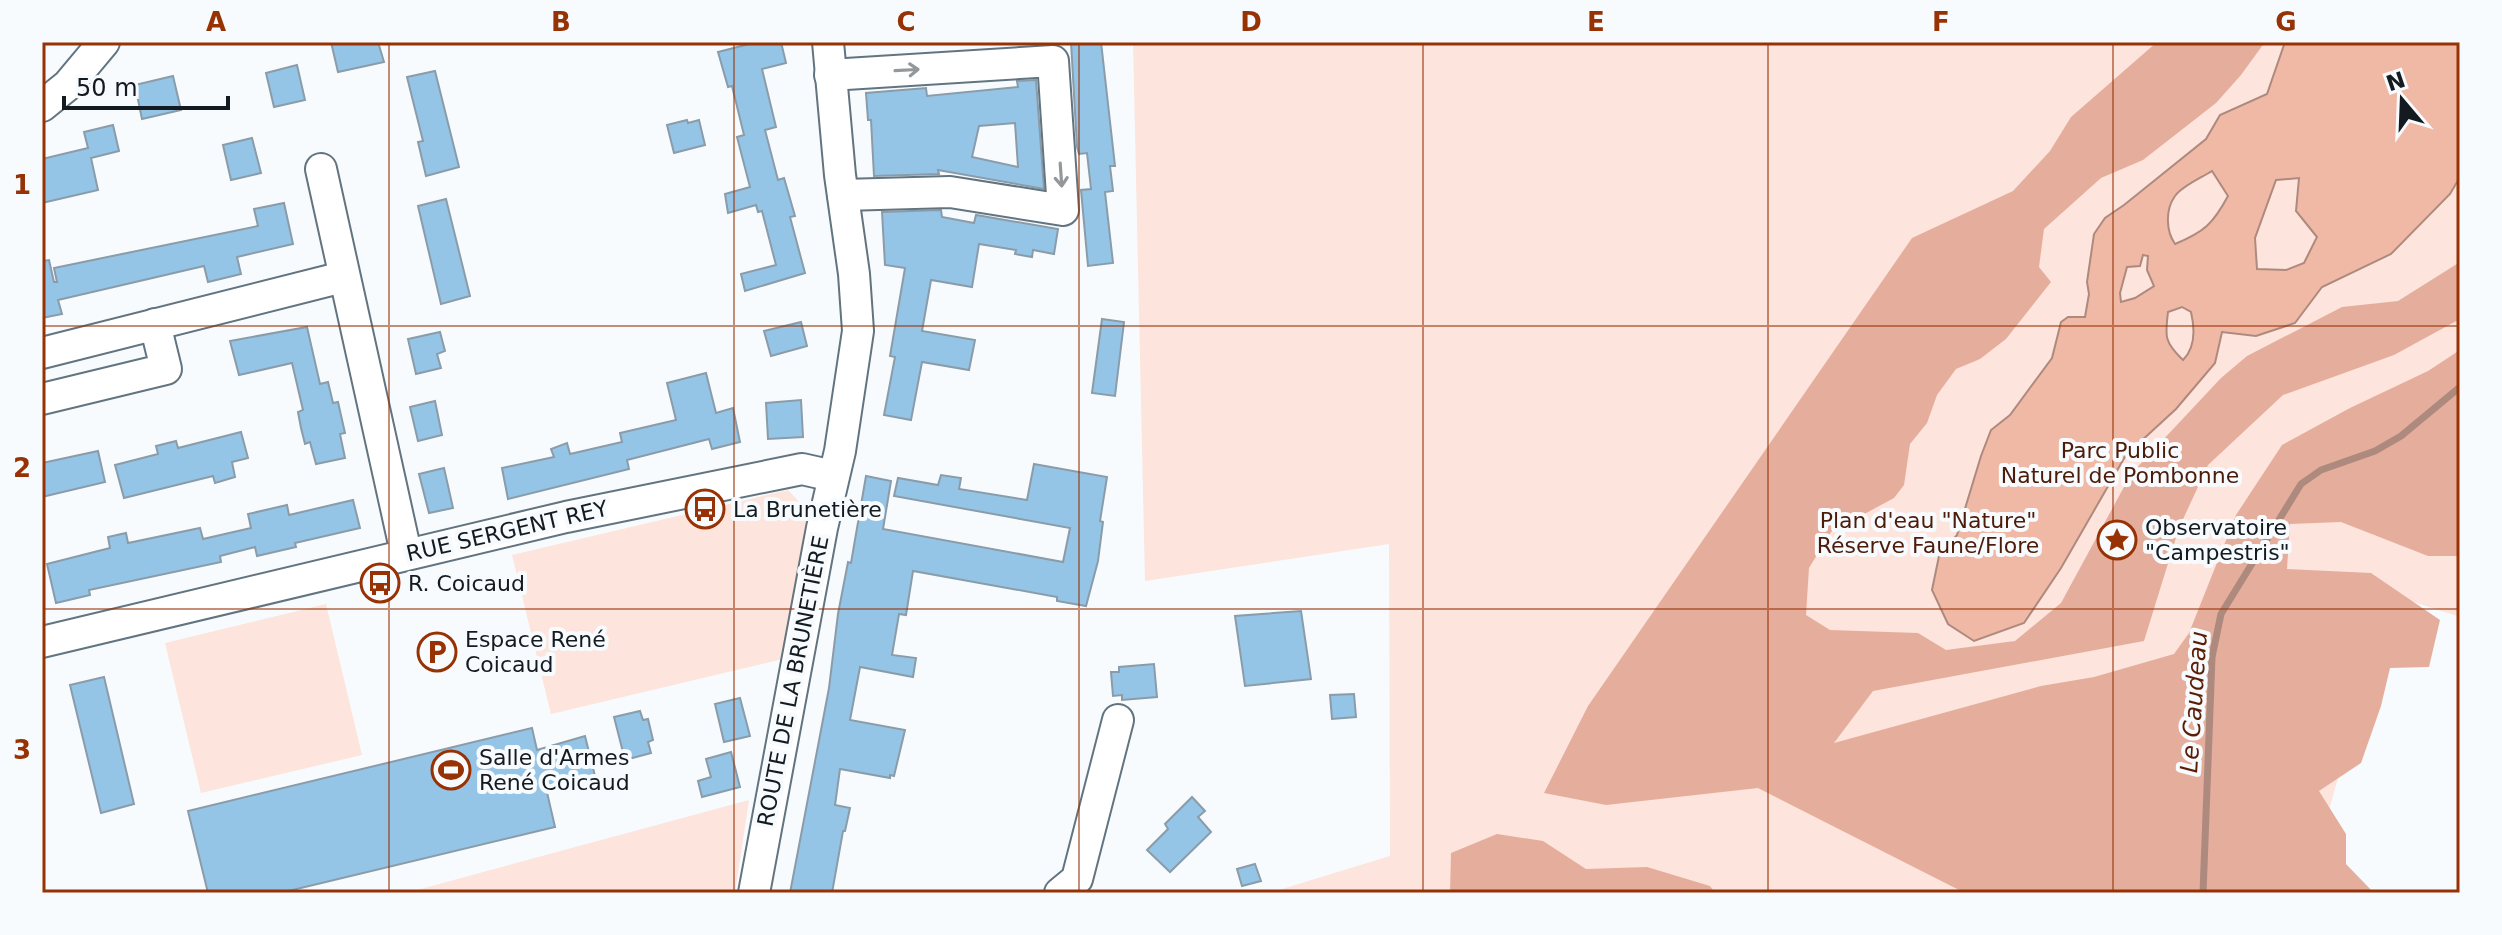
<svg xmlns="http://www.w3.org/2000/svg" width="2502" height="935" viewBox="0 0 2502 935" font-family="'DejaVu Sans',sans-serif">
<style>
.green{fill:#fde4dc}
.forest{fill:#e5ae9c}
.water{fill:#f0b9a6;stroke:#ae8a7e;stroke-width:2;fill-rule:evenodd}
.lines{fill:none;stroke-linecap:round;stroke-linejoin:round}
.stream{stroke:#ae8a7e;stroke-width:7}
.building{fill:#95c5e6;stroke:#8a9ca9;stroke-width:2;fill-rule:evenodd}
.minor-casing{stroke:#627480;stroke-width:34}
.minor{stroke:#fff;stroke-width:30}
.oneway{stroke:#95989b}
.grid{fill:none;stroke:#973205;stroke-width:2;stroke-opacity:0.55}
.labels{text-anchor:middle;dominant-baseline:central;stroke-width:8;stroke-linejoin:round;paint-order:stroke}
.park-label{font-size:22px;fill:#4c1b09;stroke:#f7fbfe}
.poi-label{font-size:22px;fill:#141b20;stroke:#f7fbfe;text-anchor:start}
.street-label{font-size:22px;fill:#141b20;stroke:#f7fbfe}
.water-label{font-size:24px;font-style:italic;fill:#5d1d04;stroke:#f7fbfe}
.neatline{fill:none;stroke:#973205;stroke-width:3}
.grid-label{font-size:26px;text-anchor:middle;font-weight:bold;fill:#973205}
</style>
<rect width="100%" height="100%" fill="#f7fbfe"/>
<g class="green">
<path d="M1133,42H2460V617L2389,594L2306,893H1269L1390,856L1389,544L1145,581Z"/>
<path d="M788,490L808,511L783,659L551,714L512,555Z"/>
<path d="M326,604L362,755L201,793L165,643Z"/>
<path d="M749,800L735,893H406Z"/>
</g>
<g class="forest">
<path d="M2157,42H2265L2241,75L2216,103L2143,160L2101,178L2044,229L2039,267L2051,282L2006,339L1980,359L1956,369L1937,395L1927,423L1910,444L1904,485L1894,498L1831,532L1809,568L1806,615L1830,630L1918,633L1946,650L2015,641L2061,603L2131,474L2221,378L2247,356L2342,307L2398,301L2460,262V319L2394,355L2283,395L2208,465L2179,528L2144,641L1873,691L1834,743L2041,686L2094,677L2174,654L2189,633L2236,515L2282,445L2350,408L2428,371L2460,350V556H2428L2341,522L2290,524L2287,569L2371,573L2440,620L2429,667L2390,668L2381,706L2361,763L2319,791L2346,834V864L2374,893H1965L1758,788L1606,805L1544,793L1588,706L1912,238L2013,191L2050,151L2071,117Z"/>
<path d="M1497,834L1543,841L1586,869L1647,867L1710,886L1715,893H1450L1451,853Z"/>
</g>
<path class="water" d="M2285,42H2460V177L2450,194L2391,254L2322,287L2295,323L2256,336L2222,332L2215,363L2176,409L2126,455L2061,568L2024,623L1974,641L1948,624L1932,590L1939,556L1957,535L1981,456L1991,430L2010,415L2052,358L2061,322L2068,317H2085L2089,294L2087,282L2094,234L2105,218L2124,205L2206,139L2220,115L2267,94ZM2212,171L2228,196C2213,224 2204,232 2175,244C2166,231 2165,210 2175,196C2182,186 2201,178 2212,171ZM2299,178L2296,211L2317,237L2304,263L2286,270L2257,269L2255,238L2276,180ZM2143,255L2148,256L2147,270L2154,286L2135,298L2121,302L2120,293L2127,267L2140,266ZM2182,307L2191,312C2195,329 2195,348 2183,360C2164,342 2165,336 2168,312Z"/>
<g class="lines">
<path class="stream" d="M2203,893L2212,657L2221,614L2301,484L2321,470L2375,451L2401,436L2460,387"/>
</g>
<g class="building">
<path d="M331,42H378L384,62L338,72Z"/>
<path d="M757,42H781L786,63L762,69L776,127L765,130L778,180L784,178L795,216L790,217L805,273L745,291L741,274L776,265L762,211L758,212L756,205L728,213L725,194L750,187L737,137L744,135L732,86L728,87L718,52Z"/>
<path d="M1071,42H1101L1115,166H1110L1113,191L1105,192L1113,263L1088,266L1081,190L1091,189L1087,153L1079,154L1077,147Z"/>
<path d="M297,65L305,100L274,107L266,73Z"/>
<path d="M435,71L459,167L426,176L418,142L423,141L407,77Z"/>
<path d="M173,76L181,110L142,119L135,85Z"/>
<path d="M1036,80L1044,189L938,170L939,174L874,176L871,120H868L866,93L926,88L927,96L1018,87L1017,81ZM1015,123L1018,167L972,157L979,126Z"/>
<path d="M687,120L688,123L699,120L705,145L674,153L667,125Z"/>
<path d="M113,125L119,151L91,158L98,190L42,203V159L88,148L84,132Z"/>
<path d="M252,138L261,173L231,180L223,145Z"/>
<path d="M446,199L470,296L441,304L418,206Z"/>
<path d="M284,203L293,244L237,257L241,274L208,282L204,266L58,300L62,314L42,318V261L49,260L54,282H57L54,268L258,226L254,209Z"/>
<path d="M941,210L942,217L974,223L976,215L1058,229L1054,254L1033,250L1032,257L1015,254L1016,250L979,244L972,287L931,280L922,331L975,340L969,370L922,362L911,420L884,415L895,357L890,356L905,268L885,265L882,212Z"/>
<path d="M1102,319L1124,322L1115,396L1092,393Z"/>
<path d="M801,322L807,346L771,356L764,331Z"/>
<path d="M307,327L320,384L328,382L333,403L338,402L345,433L340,434L345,458L316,464L310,442L305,444L301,428L298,412L303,410L292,363L239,375L230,341Z"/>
<path d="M440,332L445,351L437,354L441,368L416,374L408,339Z"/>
<path d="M706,373L716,413L733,408L740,442L712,449L709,439L627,460L629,469L508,499L502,468L554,457L551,449L567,443L570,454L622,442L620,433L676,420L667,383Z"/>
<path d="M801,400L803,437L768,439L766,403Z"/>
<path d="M435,401L442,435L418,441L410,407Z"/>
<path d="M241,432L248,458L232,462L235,477L215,483L213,476L124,498L115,465L158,454L156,446L176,441L178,448Z"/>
<path d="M98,451L105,482L42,497V463Z"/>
<path d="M1034,464L1107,477L1100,521L1103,522L1098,561L1086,606L1057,601V597L913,571L906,615L899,614L892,655L916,658L913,677L860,667L850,720L905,730L894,776L890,775V778L840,769L835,805L850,808L845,831H843L832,893H790L829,688L838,614L848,562L851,563L866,476L891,481L883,529L1063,562L1070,528L894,496L898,478L938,485L941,475L961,478L959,489L1027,500Z"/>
<path d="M444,468L453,508L429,513L419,474Z"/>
<path d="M353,500L360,528L295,543L296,547L257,556L255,547L220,556L221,562L89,590L90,595L56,603L47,564L110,548L108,537L126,533L128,543L200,528L203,539L251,528L248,514L287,505L289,515Z"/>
<path d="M1301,611L1311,679L1245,686L1235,616Z"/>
<path d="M1154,664L1157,697L1122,700V695L1113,696L1111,672H1119V667Z"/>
<path d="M104,677L134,804L101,813L70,685Z"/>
<path d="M1354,694L1356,717L1332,719L1330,695Z"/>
<path d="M740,698L750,736L724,742L715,704Z"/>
<path d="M640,711L643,720L648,719L653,740L648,742L651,753L625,760L614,717Z"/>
<path d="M532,728L537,750L585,736L595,776L546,788L555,827L280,893H208L188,811Z"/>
<path d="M731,752L740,787L702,797L698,781L711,777L706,759Z"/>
<path d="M1192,797L1205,811L1198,817L1211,832L1170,872L1147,850L1168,829L1165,824Z"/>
<path d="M1255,864L1261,881L1242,886L1237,869Z"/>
</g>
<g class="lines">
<g class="minor-casing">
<g id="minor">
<path d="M830,75L1053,61L1063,210L950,192L843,195"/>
<path d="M42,106L68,85L104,42"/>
<path d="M321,169L406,553"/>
<path d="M42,353L343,277"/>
<path d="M42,399L166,369L155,324"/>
<path d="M42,642L566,517L802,469L833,476"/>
<path d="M754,893L822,528L840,451L858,331L854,274L840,175L828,42"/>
<path d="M1060,893L1077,879L1118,720"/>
</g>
</g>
<use href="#minor" class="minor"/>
</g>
<defs><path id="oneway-shaft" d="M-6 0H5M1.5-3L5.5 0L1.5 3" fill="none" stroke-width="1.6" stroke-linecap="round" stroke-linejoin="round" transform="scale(2)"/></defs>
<g class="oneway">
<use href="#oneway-shaft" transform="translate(907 70) rotate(-3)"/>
<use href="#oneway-shaft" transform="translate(1061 175) rotate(86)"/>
</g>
<path class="grid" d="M389,42V893M734,42V893M1079,42V893M1423,42V893M1768,42V893M2113,42V893M42,326H2460M42,609H2460"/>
<defs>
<g id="bus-ring" transform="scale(2)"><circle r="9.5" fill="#f7fbfe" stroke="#973205" stroke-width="1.5"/><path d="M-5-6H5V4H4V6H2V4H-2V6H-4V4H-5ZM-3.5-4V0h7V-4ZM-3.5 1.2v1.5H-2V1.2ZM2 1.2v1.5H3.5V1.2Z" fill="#973205"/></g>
<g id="sight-ring" transform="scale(2)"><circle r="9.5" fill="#f7fbfe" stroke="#973205" stroke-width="1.5"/><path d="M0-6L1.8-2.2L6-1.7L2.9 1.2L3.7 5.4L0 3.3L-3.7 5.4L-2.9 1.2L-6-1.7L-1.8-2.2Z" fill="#973205"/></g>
<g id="parking-ring" transform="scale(2)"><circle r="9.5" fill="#f7fbfe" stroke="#973205" stroke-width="1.5"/><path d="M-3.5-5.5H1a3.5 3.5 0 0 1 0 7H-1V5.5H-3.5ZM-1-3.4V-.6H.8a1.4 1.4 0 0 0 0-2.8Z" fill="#973205"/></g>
<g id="stadium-ring" transform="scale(2)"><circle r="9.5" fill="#f7fbfe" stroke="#973205" stroke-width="1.5"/><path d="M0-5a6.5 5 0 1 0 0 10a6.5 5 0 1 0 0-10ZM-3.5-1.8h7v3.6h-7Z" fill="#973205"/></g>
</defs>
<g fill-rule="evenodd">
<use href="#bus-ring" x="705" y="509"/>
<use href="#sight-ring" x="2117" y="540"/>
<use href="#bus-ring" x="380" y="583"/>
<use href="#parking-ring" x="437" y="652"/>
<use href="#stadium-ring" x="451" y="770"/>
</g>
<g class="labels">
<g class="park-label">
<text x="2120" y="450">Parc Public<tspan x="2120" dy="25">Naturel de Pombonne</tspan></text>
<text x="1928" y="520">Plan d'eau "Nature"<tspan x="1928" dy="25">Réserve Faune/Flore</tspan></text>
</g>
<g class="poi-label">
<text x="733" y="509">La Brunetière</text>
<text x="2145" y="527">Observatoire<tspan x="2145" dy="25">"Campestris"</tspan></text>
<text x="408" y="583">R. Coicaud</text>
<text x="465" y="639">Espace René<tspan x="465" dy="25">Coicaud</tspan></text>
<text x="479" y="757">Salle d'Armes<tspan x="479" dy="25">René Coicaud</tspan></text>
</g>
<g class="street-label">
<text transform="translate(507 531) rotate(-13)">RUE SERGENT REY</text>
<text transform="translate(793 681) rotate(-79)">ROUTE DE LA BRUNETIÈRE</text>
</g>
<g class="water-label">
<text transform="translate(2194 702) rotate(-86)">Le Caudeau</text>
</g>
</g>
<rect width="2502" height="935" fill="none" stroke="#f7fbfe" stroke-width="88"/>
<g transform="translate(2402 100) rotate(341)" stroke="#f7fbfe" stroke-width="6" paint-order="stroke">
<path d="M0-6L14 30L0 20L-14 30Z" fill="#141b20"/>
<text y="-12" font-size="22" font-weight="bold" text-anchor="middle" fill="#141b20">N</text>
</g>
<path d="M64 96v12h164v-12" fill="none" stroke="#141b20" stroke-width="4"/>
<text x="76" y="96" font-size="24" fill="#141b20" stroke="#f7fbfe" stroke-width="6" paint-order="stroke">50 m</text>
<rect x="44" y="44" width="2414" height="847" class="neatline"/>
<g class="grid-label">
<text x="216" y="31">A</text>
<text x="561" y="31">B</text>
<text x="906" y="31">C</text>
<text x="1251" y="31">D</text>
<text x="1596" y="31">E</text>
<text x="1941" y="31">F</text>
<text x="2286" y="31">G</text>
<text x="22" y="194">1</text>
<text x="22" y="477">2</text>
<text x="22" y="759">3</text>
</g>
</svg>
